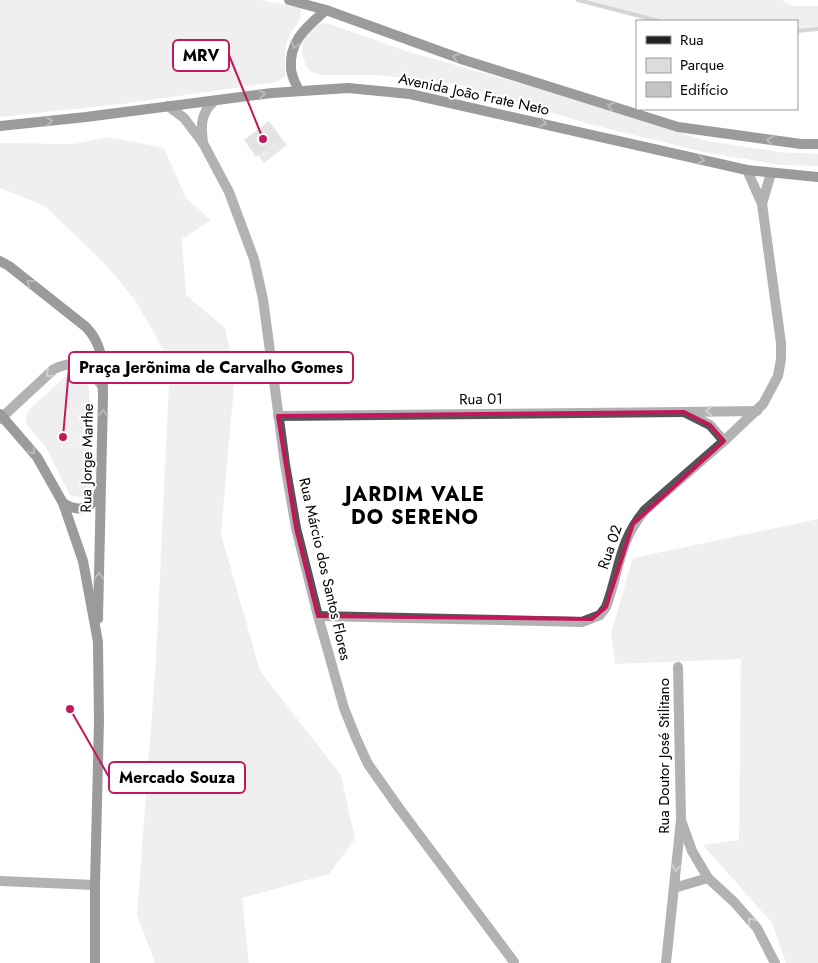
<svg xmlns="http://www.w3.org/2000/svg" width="818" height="963" viewBox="0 0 818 963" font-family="Jost,sans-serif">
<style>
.green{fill:#dcdcdc}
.shadow{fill:#0003}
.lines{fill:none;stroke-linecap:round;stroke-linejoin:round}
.stream{stroke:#a3a3a3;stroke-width:4}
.building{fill:#c4c4c4}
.street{stroke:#555;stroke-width:10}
.secondary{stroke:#222;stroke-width:10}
.oneway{stroke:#646464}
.oneway2{stroke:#999}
.marked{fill:none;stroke:#c2185b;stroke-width:4;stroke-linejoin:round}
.labels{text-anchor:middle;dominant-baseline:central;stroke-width:4;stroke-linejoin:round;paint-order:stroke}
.street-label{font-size:15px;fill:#000;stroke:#fff}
.district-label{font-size:20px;font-weight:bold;letter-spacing:1px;fill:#000;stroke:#fff}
.leader{fill:none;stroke:#c2185b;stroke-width:2}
.callout-dot{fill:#c2185b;stroke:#fff;stroke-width:2}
.callout{fill:#fff;stroke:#c2185b;stroke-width:2}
.callout-label{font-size:16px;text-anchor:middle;font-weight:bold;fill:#000}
</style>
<rect width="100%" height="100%" fill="#fff"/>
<g class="green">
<path d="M0,0H260L301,8C301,25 295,23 289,37C284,46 284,66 286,76L277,82L122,104L0,117Z"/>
<path d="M578,0H782L793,6H818V29L797,31V21H659Z"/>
<path d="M327,23L406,51L551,92L703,140L779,152L818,154V166L780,165L703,152L589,124L457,84L376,75H321L311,72L306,66L302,54V45L304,37L316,25Z"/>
<path d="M108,137L164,148L186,198L211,220L182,239L186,295L225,328L235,374L221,534L260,671L341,775L355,839L329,874L242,898L249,963H155L137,915L156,659L170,361L135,300L106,265L45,206L0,188V143L74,144Z"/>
<path d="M74,374C84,374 88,382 89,391L90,492C83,498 78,498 70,495L46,448L27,425L26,416L30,409L67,375Z"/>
<path d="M818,519V963H786L772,923L703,845L739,840L741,659L615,664L611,633L633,558Z"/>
</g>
<path class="shadow" d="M269,122L287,145L264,163L246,140Z"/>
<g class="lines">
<g class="stream">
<path d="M578,0L659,21"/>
<path d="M797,31L818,29"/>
</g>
</g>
<path class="building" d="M269,121L281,138L256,157L244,140Z"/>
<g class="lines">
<g class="street">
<path d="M168,106L184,118L203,143C201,126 200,114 214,101"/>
<path d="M203,143L229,192L254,259L263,299L285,464L296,528L318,616L344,708L356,738L368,764L399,808L514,962"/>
<path d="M747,170L762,204L771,173"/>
<path d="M278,416L684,412"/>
<path d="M0,419L54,369C80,357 87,367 103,387"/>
<path d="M724,441L710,425L684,412L757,411"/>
<path d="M318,616L582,622L600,615L606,607C620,570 618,542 645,510L724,441L763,404L778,376L781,359V343L762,204"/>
<path d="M682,823L692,851L708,878L734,902L757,928L775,963"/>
<path d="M0,881L95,885"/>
<path d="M674,888L708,878"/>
<path d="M666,963L681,820L678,667"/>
</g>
<g class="secondary">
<path d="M289,0L326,10L464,60L678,127L801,144H818"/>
<path d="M299,91C296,84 291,76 291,68C289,40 307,27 326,10"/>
<path d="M0,126L86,117L272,93L348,88L410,94L747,170L818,177"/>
<path d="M0,261L9,266L86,327C106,348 102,369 103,396L98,619"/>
<path d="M0,414L37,457L63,503L83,561L98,642L99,721L95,885V963"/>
<path d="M63,503C78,513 93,509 99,492"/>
</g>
</g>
<defs><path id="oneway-chevron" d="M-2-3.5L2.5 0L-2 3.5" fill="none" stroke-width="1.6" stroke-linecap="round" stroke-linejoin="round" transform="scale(1.25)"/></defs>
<g class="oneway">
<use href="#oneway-chevron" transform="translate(295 45) rotate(109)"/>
<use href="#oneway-chevron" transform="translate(456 57) rotate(-160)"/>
<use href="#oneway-chevron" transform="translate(262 94) rotate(-8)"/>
<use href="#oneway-chevron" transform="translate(611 106) rotate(-163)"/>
<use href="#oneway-chevron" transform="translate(49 121) rotate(-6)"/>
<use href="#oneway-chevron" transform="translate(543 123) rotate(13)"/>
<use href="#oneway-chevron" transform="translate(770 140) rotate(-172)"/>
<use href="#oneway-chevron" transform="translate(701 160) rotate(13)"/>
<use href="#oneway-chevron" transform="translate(30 283) rotate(-142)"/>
<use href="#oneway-chevron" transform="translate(103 413) rotate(-89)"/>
<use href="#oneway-chevron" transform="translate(32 451) rotate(50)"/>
<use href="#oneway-chevron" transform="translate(99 576) rotate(-89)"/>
</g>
<g class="oneway2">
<use href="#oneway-chevron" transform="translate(49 374) rotate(139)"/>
<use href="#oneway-chevron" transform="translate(709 411) rotate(180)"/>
<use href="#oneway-chevron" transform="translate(676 868) rotate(96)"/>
<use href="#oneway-chevron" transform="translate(751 921) rotate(-131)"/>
</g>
<path d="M0 0H818V963H0ZM684,412L710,425L724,441L633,524L606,607L592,619L318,616L296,528L278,416Z" fill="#fff" fill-opacity=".55" fill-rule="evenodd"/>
<path class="marked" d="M684,412L710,425L724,441L633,524L606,607L592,619L318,616L296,528L278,416Z"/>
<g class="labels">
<g class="street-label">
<text transform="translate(474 94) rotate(12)">Avenida João Frate Neto</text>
<text transform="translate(481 399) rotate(-1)">Rua 01</text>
<text transform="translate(87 458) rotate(-89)">Rua Jorge Marthe</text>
<text transform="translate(610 547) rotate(-71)">Rua 02</text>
<text transform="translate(325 569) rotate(77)">Rua Márcio dos Santos Flores</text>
<text transform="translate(664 756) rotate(-90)">Rua Doutor José Stilitano</text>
</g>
<g class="district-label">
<text x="415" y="494">JARDIM VALE<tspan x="415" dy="23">DO SERENO</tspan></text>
</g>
</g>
<path class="leader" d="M263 139L229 55M63 437L69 368M70 709L109 777"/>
<g class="callout-dot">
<circle cx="263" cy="139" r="5"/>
<circle cx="63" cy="437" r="5"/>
<circle cx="70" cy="709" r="5"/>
</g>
<g class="callout">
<rect x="173" y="40" width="56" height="31" rx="5"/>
<rect x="69" y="352" width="284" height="31" rx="5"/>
<rect x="109" y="762" width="136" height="31" rx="5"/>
</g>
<g class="callout-label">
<text x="201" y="61">MRV</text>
<text x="211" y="373">Praça Jerõnima de Carvalho Gomes</text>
<text x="177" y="783">Mercado Souza</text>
</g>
<rect x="636" y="20" width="162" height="90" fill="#ffffff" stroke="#999999"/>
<rect x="646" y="36" width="25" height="8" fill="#222222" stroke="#999999"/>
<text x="680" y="45" font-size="15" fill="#000000">Rua</text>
<rect x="646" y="58" width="25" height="15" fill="#dcdcdc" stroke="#999999"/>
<text x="680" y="70" font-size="15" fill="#000000">Parque</text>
<rect x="646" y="82" width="25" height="15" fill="#c4c4c4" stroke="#999999"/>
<text x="680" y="95" font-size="15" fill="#000000">Edifício</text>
</svg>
